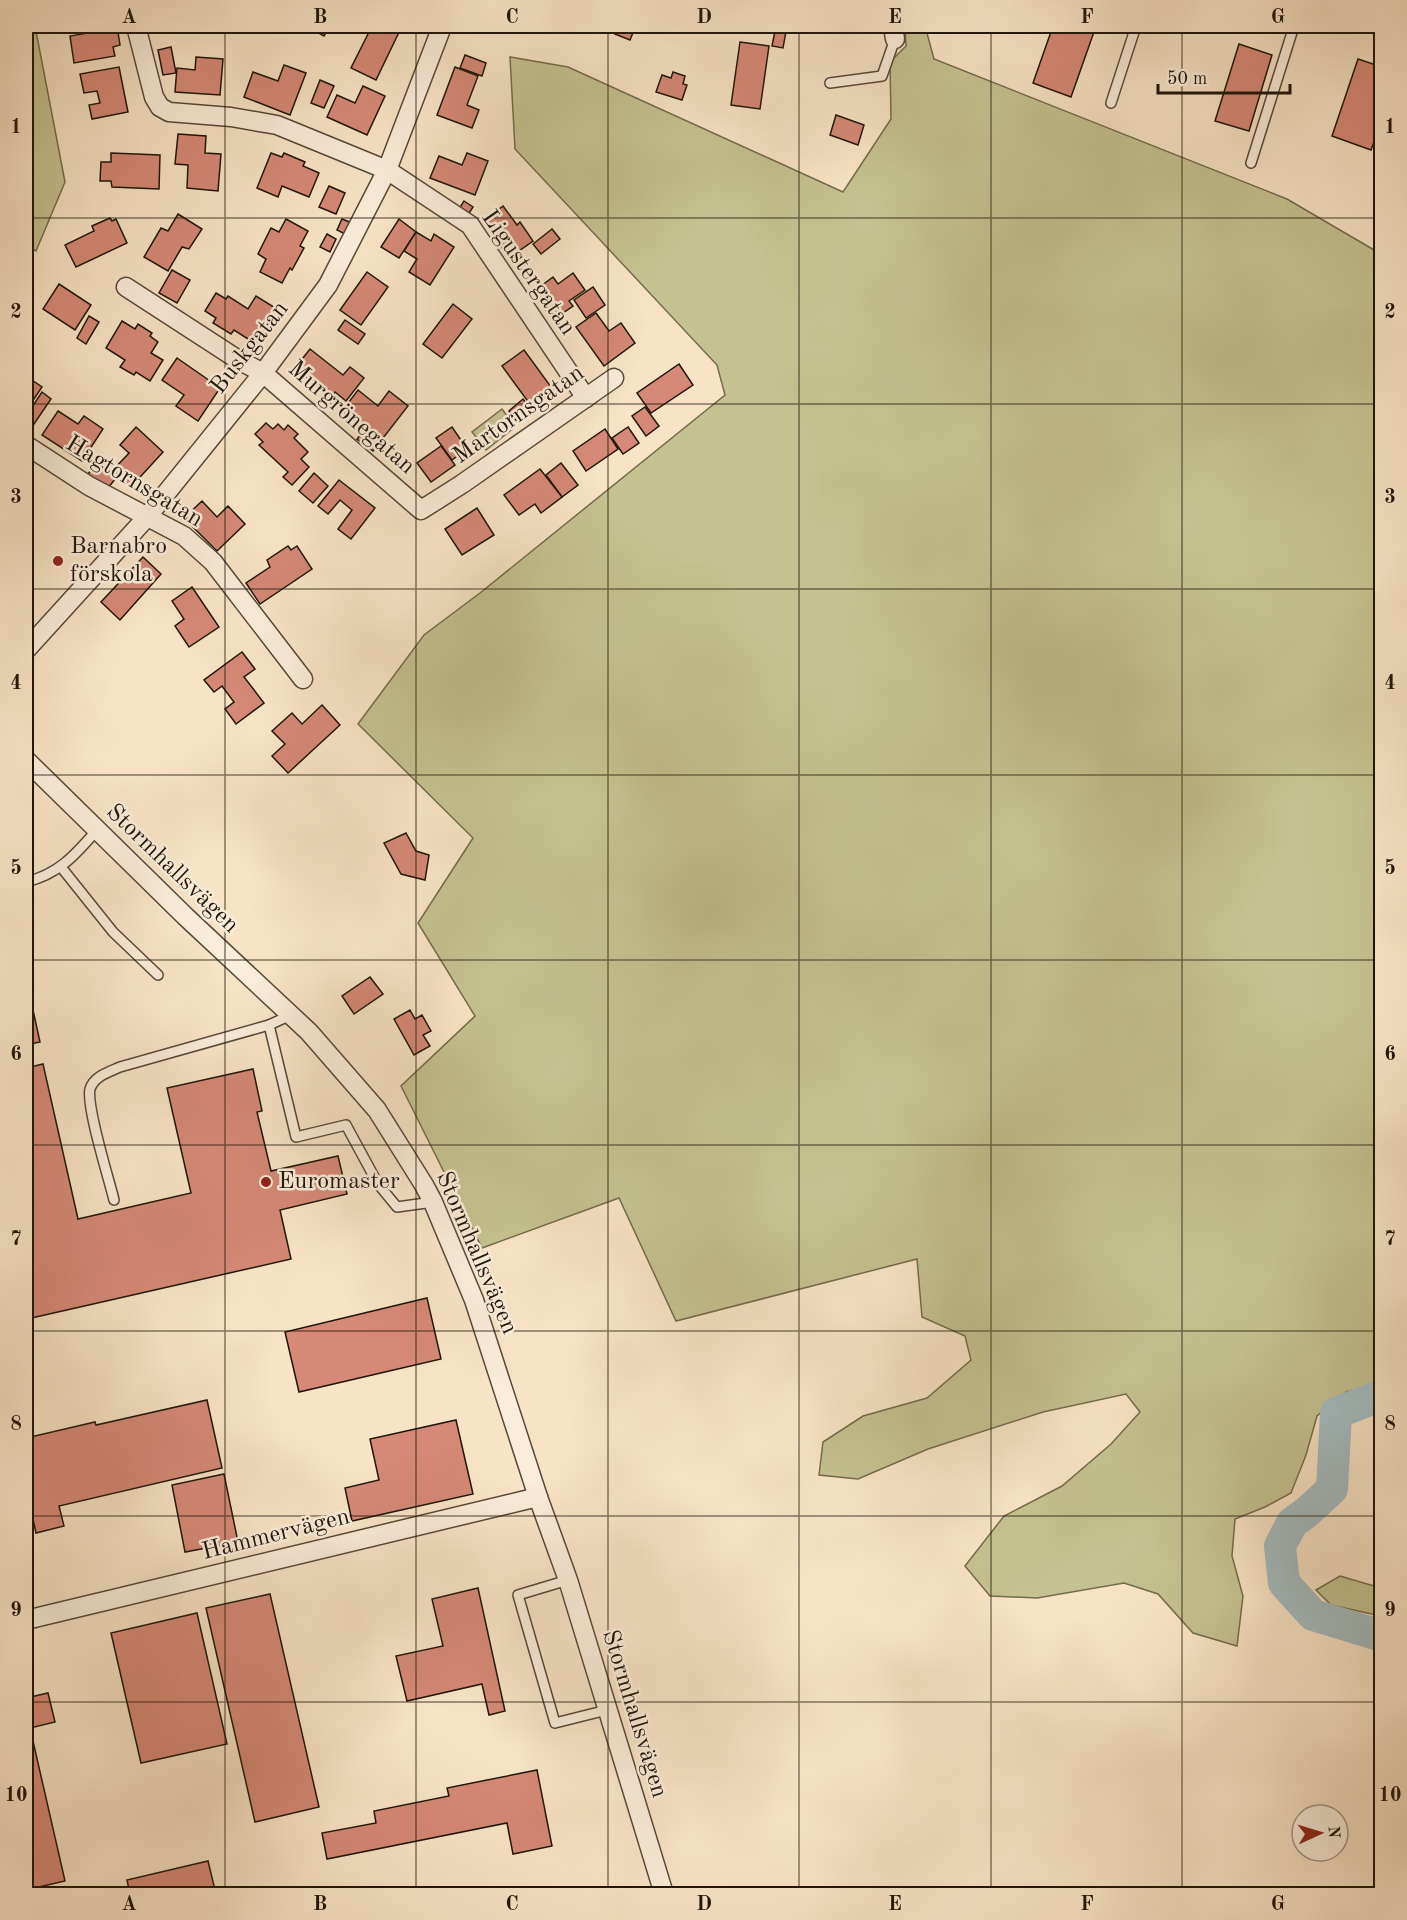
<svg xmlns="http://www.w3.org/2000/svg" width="1407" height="1920" viewBox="0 0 1407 1920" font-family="'Old Standard TT',serif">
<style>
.green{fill:#c4c290;stroke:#726c4c;stroke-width:1.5}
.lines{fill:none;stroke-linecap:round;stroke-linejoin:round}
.river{stroke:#a3bbc0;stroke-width:32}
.building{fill:#d58976;stroke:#1f1509;stroke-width:1.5}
.service-casing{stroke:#554938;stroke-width:12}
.minor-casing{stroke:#554938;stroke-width:21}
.service{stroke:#faedd9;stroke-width:9}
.minor{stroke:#faedd9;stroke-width:18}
.grid{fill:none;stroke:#1f1509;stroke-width:1.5;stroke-opacity:0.55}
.poi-dot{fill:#8f2418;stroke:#faedd9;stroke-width:2}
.labels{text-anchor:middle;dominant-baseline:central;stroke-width:5;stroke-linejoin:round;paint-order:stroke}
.street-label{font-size:24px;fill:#1f1509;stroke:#faedd9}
.poi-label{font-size:24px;fill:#1f1509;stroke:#faedd9;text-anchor:start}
.neatline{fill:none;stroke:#1f1509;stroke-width:2}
.grid-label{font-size:20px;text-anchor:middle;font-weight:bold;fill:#1f1509}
</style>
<rect width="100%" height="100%" fill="#f8e4c5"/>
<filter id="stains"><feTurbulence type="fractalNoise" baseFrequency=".00333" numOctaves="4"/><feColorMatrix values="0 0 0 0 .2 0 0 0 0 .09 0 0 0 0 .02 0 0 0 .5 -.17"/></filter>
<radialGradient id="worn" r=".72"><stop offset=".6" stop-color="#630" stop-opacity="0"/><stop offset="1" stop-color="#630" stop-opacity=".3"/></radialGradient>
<g class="green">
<path d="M26,26H35L65,182L36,251L26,246Z"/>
<path d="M905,26H925L934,59L1287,199L1381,254V1383L1346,1392L1317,1416L1306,1455L1291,1493L1265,1507L1235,1519L1232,1556L1243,1596L1237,1646L1193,1633L1158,1594L1124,1583L1037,1598L990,1596L965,1566L1004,1516L1062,1486L1111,1444L1140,1412L1126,1394L1043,1412L928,1449L858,1479L819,1475L823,1442L863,1416L927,1398L971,1360L965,1336L922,1317L917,1259L676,1321L619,1198L482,1248L401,1086L475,1016L418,923L473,838L358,724L424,635L480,593L725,395L717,365L515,149L510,57L568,67L843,192L891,119L890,62L906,46Z"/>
<path d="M502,409L515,427L486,450L472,432Z"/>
<path d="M1340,1576L1381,1588V1616L1331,1605L1316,1590Z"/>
</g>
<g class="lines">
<path class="river" d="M1382,1395L1336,1413L1332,1489L1307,1512L1292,1523L1280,1546L1284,1583L1313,1615L1382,1636"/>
</g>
<g class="building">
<path d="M87,26H117L120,45L113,47L115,56L74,63L70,36L88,33Z"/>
<path d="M306,26H330L324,36Z"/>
<path d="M372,26H397L401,28L376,80L351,68Z"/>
<path d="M591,26H605L603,30Z"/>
<path d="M619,26L634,30L630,40L615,34Z"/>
<path d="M776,26H787L783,48L772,46Z"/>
<path d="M1053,26H1085L1095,29L1071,97L1033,83Z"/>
<path d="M740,42L769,46L760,109L731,105Z"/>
<path d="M1239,44L1272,55L1249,131L1215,121Z"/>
<path d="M171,47L176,73L163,75L158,50Z"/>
<path d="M465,55L486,63L482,76L460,68Z"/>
<path d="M196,57L223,59L220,95L175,92L177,68L195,70Z"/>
<path d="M1358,59L1382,67V120L1371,150L1332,136Z"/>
<path d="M284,65L306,73L290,115L244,97L253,72L278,81Z"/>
<path d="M119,67L128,112L92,119L89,105L100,103L97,91L84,93L80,74Z"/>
<path d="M455,67L478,76L467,105L479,110L472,128L437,115Z"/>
<path d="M673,72L685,76L683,84L687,85L682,100L656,92L662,75L671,78Z"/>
<path d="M320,80L334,86L324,108L311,103Z"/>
<path d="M363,86L385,96L367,135L327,117L337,95L355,103Z"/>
<path d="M836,115L864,125L858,145L830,135Z"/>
<path d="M178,134L206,136L205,153L221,154L218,191L187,188L188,165L175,164Z"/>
<path d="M111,153L160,155L159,189L112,187L111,181H100L101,162H111Z"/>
<path d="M271,153L282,157L284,153L305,162L303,166L319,173L309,197L282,186L278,197L257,188Z"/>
<path d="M467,153L488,161L475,195L430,178L439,156L462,165Z"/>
<path d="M329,186L345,193L336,214L319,207Z"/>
<path d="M464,201L473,207L468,215L459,209Z"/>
<path d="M503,206L517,225L520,222L533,241L509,258L483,221Z"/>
<path d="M178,214L202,229L189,249L182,247L168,271L144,257L161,228L168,231Z"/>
<path d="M110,218L112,221L116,219L127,243L76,267L65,245L94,231L92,226Z"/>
<path d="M286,219L308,231L300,246L304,248L292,270L290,268L282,283L260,272L266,259L258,254L271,228L279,232Z"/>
<path d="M342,219L352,223L347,235L337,230Z"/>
<path d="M399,219L416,232L399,258L381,247Z"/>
<path d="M552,229L560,239L541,254L533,244Z"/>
<path d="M416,232L431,241L434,234L454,247L430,285L409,272L417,259L404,251Z"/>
<path d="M327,234L336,239L330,252L320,247Z"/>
<path d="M172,270L190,280L177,303L159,293Z"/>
<path d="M367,272L388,287L361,325L340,310Z"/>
<path d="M573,273L585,290L569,301L573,306L553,320L533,292L553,277L558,284Z"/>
<path d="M59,284L91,305L75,330L43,309Z"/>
<path d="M593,287L605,305L586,318L574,300Z"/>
<path d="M216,293L226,299L228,296L248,309L256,296L277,309L256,344L234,330L231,334L213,323L216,318L205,311Z"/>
<path d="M453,304L472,319L442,358L423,344Z"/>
<path d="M596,313L609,331L621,323L635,343L604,366L576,327Z"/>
<path d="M89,316L99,322L86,344L77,338Z"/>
<path d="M345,320L365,334L358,344L338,330Z"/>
<path d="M122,321L135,329L138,324L152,333L150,336L158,342L151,353L163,360L150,381L136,372L134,375L120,367L125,360L106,348Z"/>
<path d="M310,349L343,375L350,367L364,378L346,401L335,392L331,397L295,368Z"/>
<path d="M524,350L554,391L532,407L502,366Z"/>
<path d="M177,358L220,388L198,421L176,406L184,395L162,380Z"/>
<path d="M679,364L693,385L651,413L637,393Z"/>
<path d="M26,376L42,387L26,411Z"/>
<path d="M358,390L378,406L389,391L408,406L373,451L357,439L365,429L342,411Z"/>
<path d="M42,392L51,399L34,424L26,416Z"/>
<path d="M523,399L533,413L519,424L509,411Z"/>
<path d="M645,407L659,426L646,436L632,416Z"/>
<path d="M58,411L78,424L84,416L103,429L82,461L42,435Z"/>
<path d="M266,423L273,429L278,424L284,430L288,425L298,434L294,438L308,452L301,459L309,467L292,485L283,477L288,472L259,445L263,442L255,434Z"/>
<path d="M136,427L163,452L131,487L113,470L129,453L120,445Z"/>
<path d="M452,427L467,449L452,460L436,438Z"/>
<path d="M628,427L639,443L623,454L612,438Z"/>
<path d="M605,429L618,449L586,471L573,451Z"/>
<path d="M441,446L455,465L431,482L417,463Z"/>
<path d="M97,463L116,478L107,489L88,474Z"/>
<path d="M561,463L578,485L562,497L546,475Z"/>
<path d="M540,469L562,497L541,513L535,504L519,515L504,495Z"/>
<path d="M314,473L328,486L313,503L299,491Z"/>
<path d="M339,480L375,508L351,539L338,529L352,510L340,500L328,514L318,506Z"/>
<path d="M202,501L217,517L228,506L245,524L217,551L184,518Z"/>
<path d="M477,508L494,535L462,555L445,529Z"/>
<path d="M288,546L291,550L297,546L312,569L260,604L246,583L270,567L267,560Z"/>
<path d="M143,557L161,574L120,620L101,602Z"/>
<path d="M192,587L219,627L189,647L175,626L184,619L172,601Z"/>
<path d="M242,652L255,669L244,677L264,703L236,724L225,709L234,702L222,686L214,692L204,680Z"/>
<path d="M322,705L340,725L288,773L272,756L285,744L272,731L292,713L302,724Z"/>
<path d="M406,833L416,851L429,855L425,880L401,874L384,843Z"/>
<path d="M370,977L383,994L354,1014L342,996Z"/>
<path d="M26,978L40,1042L26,1045Z"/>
<path d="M410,1010L415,1019L422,1015L431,1031L423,1035L430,1046L414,1055L394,1019Z"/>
<path d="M43,1064L78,1219L191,1193L167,1088L253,1069L262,1111L257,1112L271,1171L338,1156L347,1194L280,1210L291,1259L27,1319L26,1311V1068Z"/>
<path d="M427,1298L441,1359L299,1392L285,1332Z"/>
<path d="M207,1400L222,1468L59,1506L64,1526L36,1533L26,1487V1438L95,1422L96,1425Z"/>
<path d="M456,1420L473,1494L352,1521L345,1488L379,1480L370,1439Z"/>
<path d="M224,1474L238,1542L185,1552L172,1485Z"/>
<path d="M478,1588L505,1711L489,1715L482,1684L407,1701L396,1656L443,1646L432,1599Z"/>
<path d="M270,1594L319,1807L255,1822L206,1608Z"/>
<path d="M197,1613L227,1744L141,1763L111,1633Z"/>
<path d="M48,1693L55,1722L30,1728L65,1881L26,1890V1698Z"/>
<path d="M537,1770L552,1846L513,1854L507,1823L327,1859L322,1833L376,1823L374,1811L449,1796L447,1788Z"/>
<path d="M208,1861L216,1894H130L127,1880Z"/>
</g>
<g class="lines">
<g class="service-casing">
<g id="service">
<path d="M830,83L882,76L895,39"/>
<path d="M1111,103L1136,26"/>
<path d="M1251,163L1294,26"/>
<path d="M1381,232L1382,231"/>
<path d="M61,867L113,932L158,975"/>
<path d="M26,882C59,874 75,855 97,830"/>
<path d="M269,1025L296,1137L346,1125L378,1184L397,1207L433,1202"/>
<path d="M114,1200C109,1179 86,1107 90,1089C94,1076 109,1072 120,1067L269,1025L291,1015"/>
<path d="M568,1580L518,1595L555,1723L607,1710"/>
</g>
</g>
<g class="minor-casing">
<g id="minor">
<path d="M136,26L154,97L160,107L169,112L231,117L277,125L387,170L470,225L586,398"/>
<path d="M893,26L895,39"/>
<path d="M126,287L237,359L263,373L421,510L462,484L614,378"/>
<path d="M26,445L89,486L184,536L213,562L303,679"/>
<path d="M26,650L147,517L263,373L328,285L387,170L441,29L436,26"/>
<path d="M26,760L186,917L309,1032L377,1110L424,1185L433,1202L474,1300L538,1497L568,1580L664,1894"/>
<path d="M26,1620L538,1497"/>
</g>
</g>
<use href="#service" class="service"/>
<use href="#minor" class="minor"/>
</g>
<path class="grid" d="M225,26V1894M416,26V1894M608,26V1894M799,26V1894M991,26V1894M1182,26V1894M26,218H1382M26,404H1382M26,589H1382M26,775H1382M26,960H1382M26,1145H1382M26,1331H1382M26,1516H1382M26,1702H1382"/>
<g class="poi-dot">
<circle cx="58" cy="561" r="6"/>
<circle cx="266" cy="1182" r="6"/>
</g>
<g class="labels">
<g class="street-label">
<text transform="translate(528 273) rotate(55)">Ligustergatan</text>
<text transform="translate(250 348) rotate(-52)">Buskgatan</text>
<text transform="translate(519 415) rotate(-35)">Martornsgatan</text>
<text transform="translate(351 418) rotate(41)">Murgrönegatan</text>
<text transform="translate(134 482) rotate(31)">Hagtornsgatan</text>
<text transform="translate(172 869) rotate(44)">Stormhallsvägen</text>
<text transform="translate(476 1253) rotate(67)">Stormhallsvägen</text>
<text transform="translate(276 1535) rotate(-14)">Hammervägen</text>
<text transform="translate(634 1714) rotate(73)">Stormhallsvägen</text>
</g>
<g class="poi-label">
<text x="70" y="547">Barnabro<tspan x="70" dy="28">förskola</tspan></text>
<text x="278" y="1182">Euromaster</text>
</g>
</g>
<rect width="1407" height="1920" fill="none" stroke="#f8e4c5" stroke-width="66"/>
<g transform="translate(1320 1833) rotate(86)"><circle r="28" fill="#faedd9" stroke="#a29786" stroke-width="1.5"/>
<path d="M0-4.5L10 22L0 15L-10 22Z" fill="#8f2418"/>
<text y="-9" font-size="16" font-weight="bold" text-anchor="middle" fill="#1f1509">N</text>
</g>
<path d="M1158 84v9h132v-9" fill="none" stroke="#1f1509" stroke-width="3"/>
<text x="1167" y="84" font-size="18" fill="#1f1509" stroke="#faedd9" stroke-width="4.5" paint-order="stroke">50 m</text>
<rect x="33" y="33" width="1341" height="1854" class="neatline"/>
<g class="grid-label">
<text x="129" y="23">A</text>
<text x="320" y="23">B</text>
<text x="512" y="23">C</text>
<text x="704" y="23">D</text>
<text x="895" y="23">E</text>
<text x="1087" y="23">F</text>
<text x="1278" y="23">G</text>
<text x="16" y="133">1</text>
<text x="1390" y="133">1</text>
<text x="16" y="318">2</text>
<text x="1390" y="318">2</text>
<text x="16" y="503">3</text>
<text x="1390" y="503">3</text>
<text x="16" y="689">4</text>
<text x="1390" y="689">4</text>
<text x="16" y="874">5</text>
<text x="1390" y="874">5</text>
<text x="16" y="1060">6</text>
<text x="1390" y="1060">6</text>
<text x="16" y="1245">7</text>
<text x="1390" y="1245">7</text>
<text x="16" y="1430">8</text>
<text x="1390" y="1430">8</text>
<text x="16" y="1616">9</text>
<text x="1390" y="1616">9</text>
<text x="16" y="1801">10</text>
<text x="1390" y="1801">10</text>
<text x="129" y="1910">A</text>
<text x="320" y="1910">B</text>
<text x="512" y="1910">C</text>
<text x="704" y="1910">D</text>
<text x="895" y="1910">E</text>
<text x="1087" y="1910">F</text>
<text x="1278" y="1910">G</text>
</g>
<rect width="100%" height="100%" filter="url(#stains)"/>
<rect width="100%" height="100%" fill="url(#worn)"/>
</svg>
